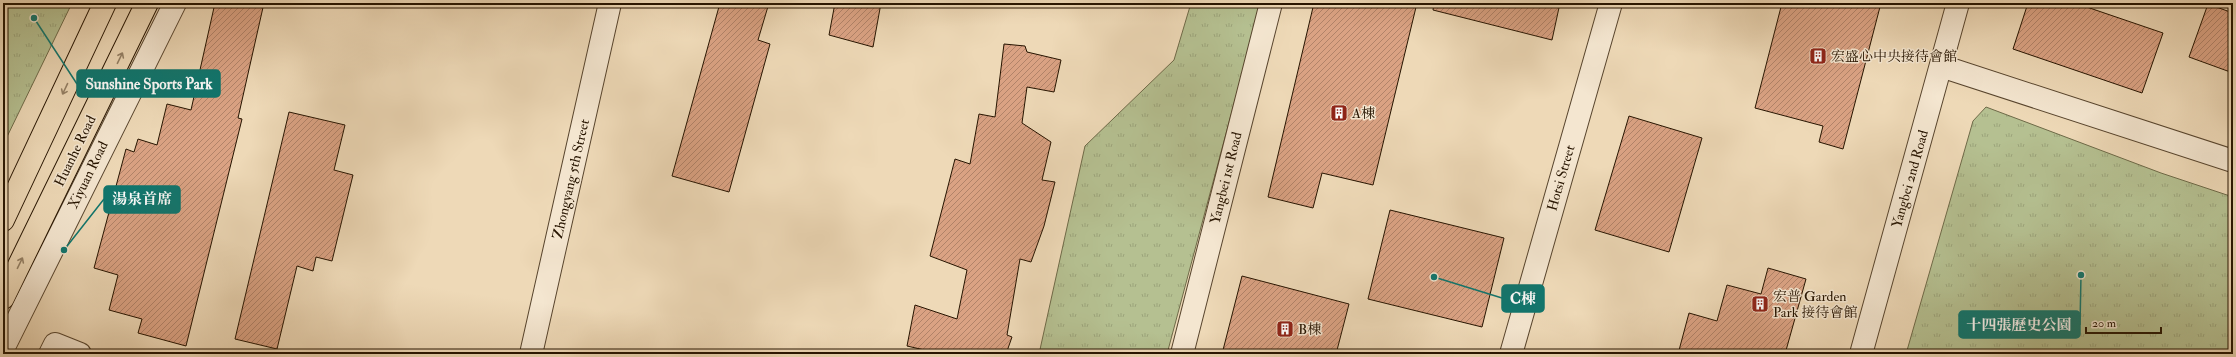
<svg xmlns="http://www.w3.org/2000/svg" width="2236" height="357" viewBox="0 0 2236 357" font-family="'IM FELL Double Pica','Noto Serif TC',serif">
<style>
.grass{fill:url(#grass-tufts);stroke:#6e6a48}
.building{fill:url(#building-hatch);stroke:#261400}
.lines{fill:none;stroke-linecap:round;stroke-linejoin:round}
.minor-casing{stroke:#58452e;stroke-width:24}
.highway-casing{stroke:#261400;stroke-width:24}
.minor{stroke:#f4e6d0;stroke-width:22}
.highway{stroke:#eed9b7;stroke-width:22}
.oneway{stroke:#948065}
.labels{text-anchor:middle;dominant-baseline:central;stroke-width:3;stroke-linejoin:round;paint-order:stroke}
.poi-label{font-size:14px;fill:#261400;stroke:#f4e6d0;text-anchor:start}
.street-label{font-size:14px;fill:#261400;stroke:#f4e6d0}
.leader{fill:none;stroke:#0f766e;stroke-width:1.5}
.callout-dot{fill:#0f766e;stroke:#f4e6d0;stroke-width:1.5}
.callout{fill:#0f766e;stroke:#0f766e;stroke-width:1.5}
.callout-label{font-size:15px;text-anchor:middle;font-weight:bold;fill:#fff}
</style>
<defs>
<pattern id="grass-tufts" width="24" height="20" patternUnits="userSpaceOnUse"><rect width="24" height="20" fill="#b5c091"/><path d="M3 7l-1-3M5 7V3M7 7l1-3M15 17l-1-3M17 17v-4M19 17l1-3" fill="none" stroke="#9ca47b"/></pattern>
<pattern id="building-hatch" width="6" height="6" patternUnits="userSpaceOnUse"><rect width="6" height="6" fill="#daa283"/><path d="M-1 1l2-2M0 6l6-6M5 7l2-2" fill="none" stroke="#b18369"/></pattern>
</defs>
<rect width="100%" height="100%" fill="#eed9b7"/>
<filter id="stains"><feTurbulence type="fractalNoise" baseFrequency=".005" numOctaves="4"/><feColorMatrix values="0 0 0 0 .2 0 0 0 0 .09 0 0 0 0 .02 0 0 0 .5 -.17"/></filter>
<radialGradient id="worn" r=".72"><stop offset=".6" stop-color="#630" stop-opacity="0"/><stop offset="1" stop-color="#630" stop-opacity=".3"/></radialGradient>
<g class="grass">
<path d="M3,3H72L3,145Z"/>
<path d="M1191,3H1261L1167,354H1039L1085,146L1174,60Z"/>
<path d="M1986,107L2161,173L2233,197V354H1906L1973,121Z"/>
</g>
<g class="building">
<path d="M215,3H264L238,118L242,119L186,346L138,333L142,319L109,310L118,275L94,268L126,149L134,152L138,139L157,145L167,104L191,110Z"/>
<path d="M720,3H769L758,40L770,44L729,192L672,176Z"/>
<path d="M835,3H881L873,47L829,35Z"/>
<path d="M1314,3H1417L1373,185L1322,173L1313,208L1268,197Z"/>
<path d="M1434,3H1560L1552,40L1433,10Z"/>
<path d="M1782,3H1881L1843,149L1819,142L1823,126L1755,108Z"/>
<path d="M2028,3H2075L2163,33L2142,93L2013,49Z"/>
<path d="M2208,4L2233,13V73L2189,57Z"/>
<path d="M1004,44L1025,46L1027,52L1061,60L1054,92L1027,87L1022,123L1051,142L1042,180L1055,182L1044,226L1031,262L1020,259L1007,335L1012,337L1006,354H942L907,346L915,305L957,319L967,270L930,256L955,159L970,164L979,114L995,117Z"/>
<path d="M289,112L345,125L334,170L353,175L332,261L316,257L313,271L297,266L277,349L235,339Z"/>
<path d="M1629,116L1702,138L1669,252L1595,230Z"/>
<path d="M1390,210L1504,238L1482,327L1368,299Z"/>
<path d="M1768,268L1806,279L1785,354H1678L1689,313L1717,321L1727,285L1761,294Z"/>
<path d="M1242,276L1349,304L1336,354H1222Z"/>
</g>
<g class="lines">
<g class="minor-casing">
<g id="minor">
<path d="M1941,66L2233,161"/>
<path d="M3,349L175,3"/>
<path d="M50,354L55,344L80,354"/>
<path d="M531,354L610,3"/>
<path d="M1182,354L1271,3"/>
<path d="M1511,354L1611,3"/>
<path d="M1861,354L1958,3"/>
</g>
</g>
<g class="highway-casing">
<g id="highway">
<path d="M3,220L105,3"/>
<path d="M3,298L147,3"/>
</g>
</g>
<use href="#minor" class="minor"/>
<use href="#highway" class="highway"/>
</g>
<defs><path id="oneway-shaft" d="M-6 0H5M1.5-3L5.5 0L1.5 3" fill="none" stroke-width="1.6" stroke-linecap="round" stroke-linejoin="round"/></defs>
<g class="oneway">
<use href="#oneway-shaft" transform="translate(120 58) rotate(-64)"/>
<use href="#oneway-shaft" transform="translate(65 89) rotate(115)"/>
<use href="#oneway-shaft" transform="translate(20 263) rotate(-64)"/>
</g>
<defs>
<g id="building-square" transform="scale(0.9)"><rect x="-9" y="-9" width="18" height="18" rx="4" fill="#8f2418" stroke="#f4e6d0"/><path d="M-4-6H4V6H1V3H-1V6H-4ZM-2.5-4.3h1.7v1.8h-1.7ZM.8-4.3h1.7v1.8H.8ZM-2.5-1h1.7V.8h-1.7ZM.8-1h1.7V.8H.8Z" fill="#fff"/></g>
</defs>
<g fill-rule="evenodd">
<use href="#building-square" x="1818" y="56"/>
<use href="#building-square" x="1339" y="113"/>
<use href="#building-square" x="1760" y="304"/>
<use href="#building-square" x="1285" y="329"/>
</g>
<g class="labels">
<g class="poi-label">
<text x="1831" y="56">宏盛心中央接待會館</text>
<text x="1352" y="113">A棟</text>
<text x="1773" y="296">宏普 Garden<tspan x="1773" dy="16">Park 接待會館</tspan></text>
<text x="1298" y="329">B棟</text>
</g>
<g class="street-label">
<text transform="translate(75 151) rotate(-64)">Huanhe Road</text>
<text transform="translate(88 175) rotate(-64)">Xiyuan Road</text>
<text transform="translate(1226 178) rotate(-76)">Yangbei 1st Road</text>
<text transform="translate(1561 178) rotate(-74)">Hotsi Street</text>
<text transform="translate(571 179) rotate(-77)">Zhongyang 5th Street</text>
<text transform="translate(1910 179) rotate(-74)">Yangbei 2nd Road</text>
</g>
</g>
<path class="leader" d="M34 18L77 84M64 250L104 199M1434 277L1502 298M2081 275L2080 325"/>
<g class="callout-dot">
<circle cx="34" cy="18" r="4"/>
<circle cx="64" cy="250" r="4"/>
<circle cx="1434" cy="277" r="4"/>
<circle cx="2081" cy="275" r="4"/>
</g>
<g class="callout">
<rect x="77" y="70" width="143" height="27" rx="4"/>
<rect x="104" y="186" width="76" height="27" rx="4"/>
<rect x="1502" y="285" width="42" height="27" rx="4"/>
<rect x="1959" y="311" width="121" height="27" rx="4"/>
</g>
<g class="callout-label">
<text x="149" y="89">Sunshine Sports Park</text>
<text x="142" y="204">湯泉首席</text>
<text x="1523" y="304">C棟</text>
<text x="2019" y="330">十四張歷史公園</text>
</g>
<rect width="2236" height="357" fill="none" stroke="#eed9b7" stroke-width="16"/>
<rect x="4" y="4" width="2228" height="349" fill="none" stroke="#261400" stroke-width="2"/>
<rect x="8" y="8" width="2220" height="341" fill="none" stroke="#261400"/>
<path d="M2086 327v6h75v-6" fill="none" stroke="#261400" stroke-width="2"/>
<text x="2092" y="327" font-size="12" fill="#261400" stroke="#f4e6d0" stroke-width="3" paint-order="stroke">20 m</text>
<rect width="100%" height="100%" filter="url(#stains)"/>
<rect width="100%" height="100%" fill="url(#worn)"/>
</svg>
